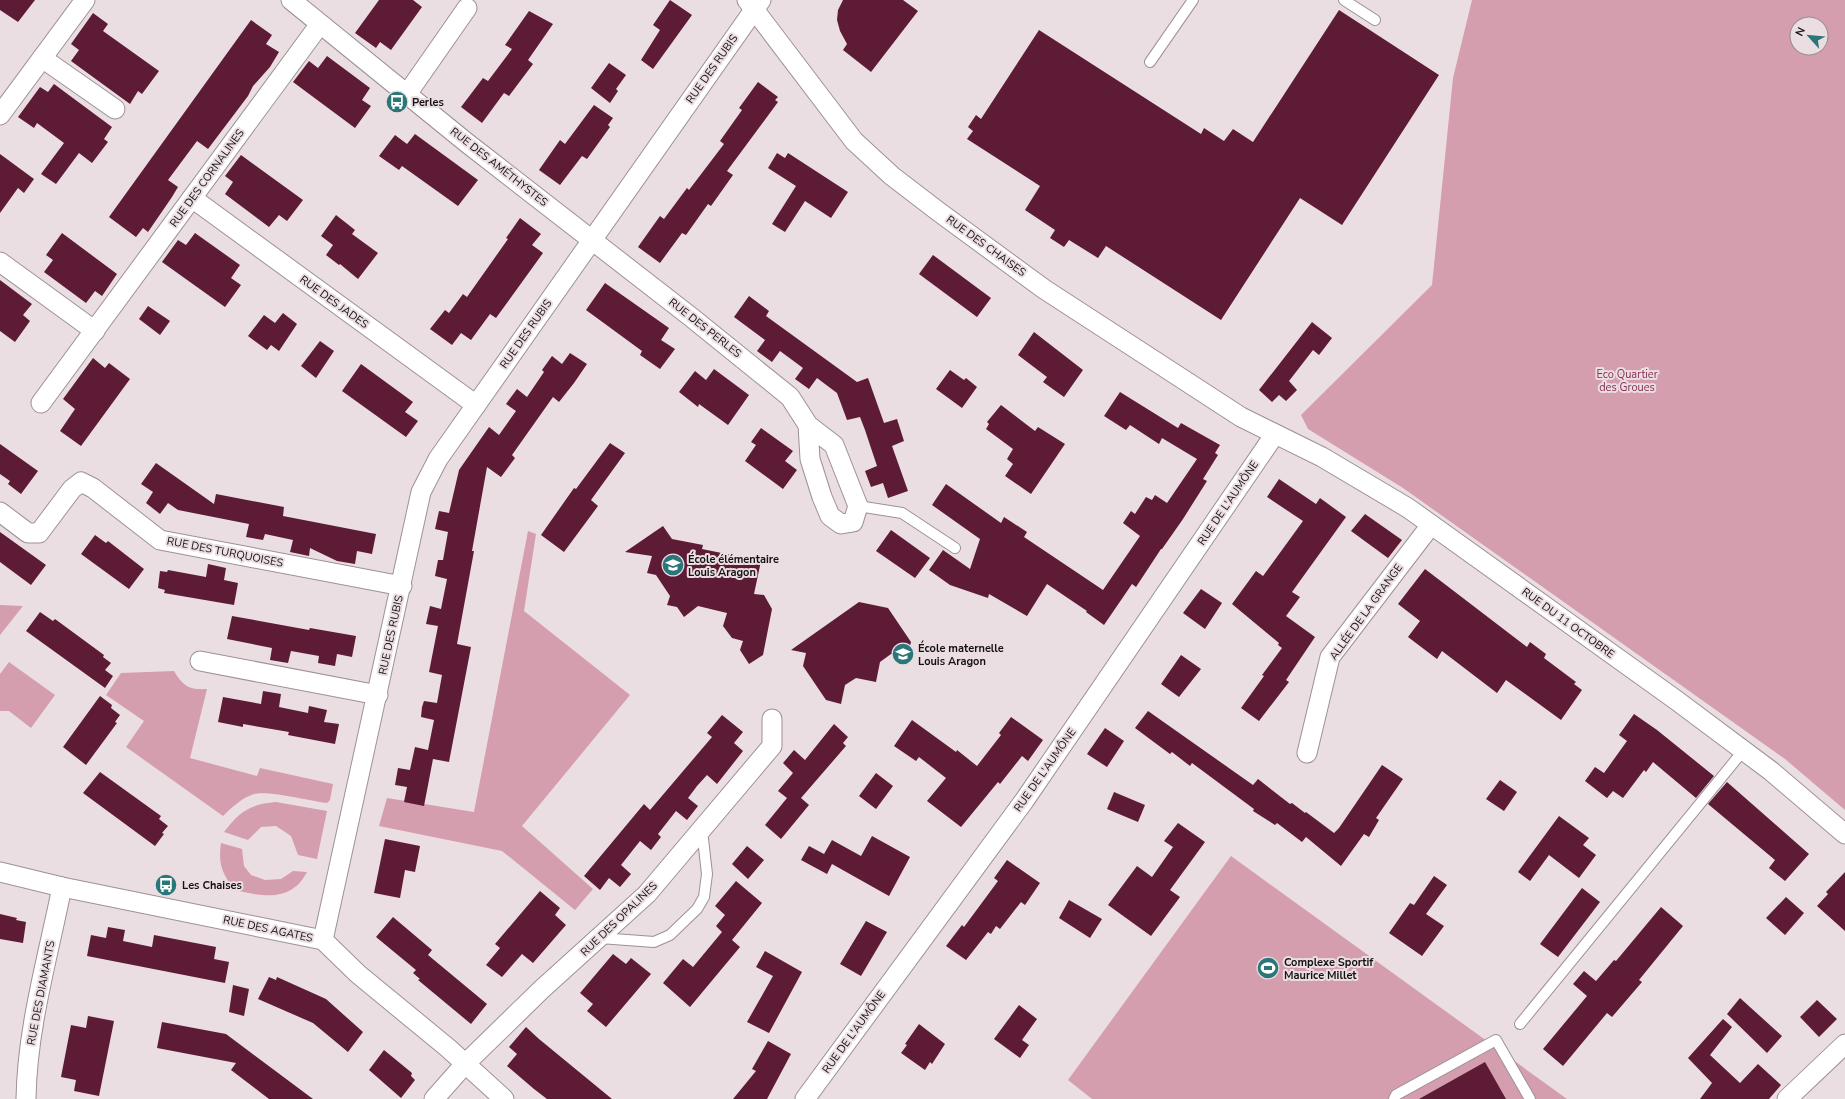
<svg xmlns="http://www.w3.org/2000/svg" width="1845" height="1099" viewBox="0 0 1845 1099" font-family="'Nunito Sans',sans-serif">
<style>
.green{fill:#d49eaf;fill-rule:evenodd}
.building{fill:#5d1b36}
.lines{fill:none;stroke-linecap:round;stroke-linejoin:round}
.service-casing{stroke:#9d9195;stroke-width:12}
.minor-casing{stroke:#9d9195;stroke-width:21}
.service{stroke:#fff;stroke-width:10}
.minor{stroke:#fff;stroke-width:19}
.labels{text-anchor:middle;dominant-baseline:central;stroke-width:4;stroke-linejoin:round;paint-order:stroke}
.street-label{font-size:11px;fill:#151112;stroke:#ebdee2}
.poi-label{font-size:11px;font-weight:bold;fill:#151112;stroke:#ebdee2;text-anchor:start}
.park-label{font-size:11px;fill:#872c52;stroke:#ebdee2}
</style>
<rect width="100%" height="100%" fill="#ebdee2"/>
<g class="green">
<path d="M1472,0H1845V810L1785,759L1403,488L1308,429L1301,415L1432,285L1453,78ZM1797,24H1821V48H1797Z"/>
<path d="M528,531L536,534L524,611L630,695L522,826L593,889L575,910L502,851L379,826L387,798L474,812Z"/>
<path d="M0,605L23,606L0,635Z"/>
<path d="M9,662L55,695L31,728L9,711H0V674Z"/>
<path d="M174,671C183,686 189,690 207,689L190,758L257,776L260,768L333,784L330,800L327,803C311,801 268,790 254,794C242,798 232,807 223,816L126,747L144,721L106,695L121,673Z"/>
<path d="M276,802L327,811L317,859L298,855L291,836L276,826L261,827L248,840L224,832C239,812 250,804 276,802Z"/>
<path d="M221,843L242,849L244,866L251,875L265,880L281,879L293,871L307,872C304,877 300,884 295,887C277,901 254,894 234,890C222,872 218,865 221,843Z"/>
<path d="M1231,856L1567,1099H1092L1068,1080Z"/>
</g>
<g class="building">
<path d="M0,0H35L18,22L0,10Z"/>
<path d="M379,0H413L422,7L391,50L380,42L376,48L355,33Z"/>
<path d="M670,0L692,15L653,69L641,60L660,30L653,25Z"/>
<path d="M843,0H903L918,11L871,72L843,50L847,44L840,31L837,20L838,10Z"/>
<path d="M1339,10L1439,75L1342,225L1300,198L1221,320L1106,246L1098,258L1069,240L1064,247L1050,238L1055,230L1025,210L1040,186L967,139L973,131L968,127L976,115L981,119L1039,30L1201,134L1204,128L1224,141L1233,129L1253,142Z"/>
<path d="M529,11L553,24L528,60L533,64L509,96L504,93L482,123L461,107L483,78L488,81L512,49L505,45Z"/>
<path d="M93,13L108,24L103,31L159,71L142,94L138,91L130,104L71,61L79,50L71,44Z"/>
<path d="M251,20L272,35L266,44L279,52L270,67L253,86L248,96L208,149L197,141L168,180L178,187L172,197L148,232L143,228L136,237L109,217Z"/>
<path d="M327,56L370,88L362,100L371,106L355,128L293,82L309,61L318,68Z"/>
<path d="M609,63L626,75L616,89L618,91L610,103L591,88Z"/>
<path d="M758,82L778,97L775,100L778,102L727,171L733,175L711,206L708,204L686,235L682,233L660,263L638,247L660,216L664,219L687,188L689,190L724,144L720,141L742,110L739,108Z"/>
<path d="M54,84L112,127L104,139L108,142L92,163L79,153L56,184L41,174L64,143L37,123L34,128L18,117L40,87L48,92Z"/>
<path d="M594,105L613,118L608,125L610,127L587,159L582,156L560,185L539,170L560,140L565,144Z"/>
<path d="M415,134L478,180L458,206L402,166L399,170L379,156L395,135L407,144Z"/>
<path d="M777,153L785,158L788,153L848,192L831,218L805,201L785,232L772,224L796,186L768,168Z"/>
<path d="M0,154L34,179L24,193L18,188L0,213Z"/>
<path d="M241,155L303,200L287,221L279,215L269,227L225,194L233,182L225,176Z"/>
<path d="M336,215L355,230L352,234L378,253L358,279L340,264L339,265L326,255L333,245L321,236Z"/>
<path d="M520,218L541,234L532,245L543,253L496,318L490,314L471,340L461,333L452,345L430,329L445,310L449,313L463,294L467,297L508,239L506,238Z"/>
<path d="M62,233L117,274L102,296L95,291L86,303L44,272L53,260L46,255Z"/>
<path d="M195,233L240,265L231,278L241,285L225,307L162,262L178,240L186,245Z"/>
<path d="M933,255L991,298L977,317L919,274Z"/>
<path d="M0,280L32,304L23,315L30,321L15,342L0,331Z"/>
<path d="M605,283L669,328L661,340L675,349L660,369L640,355L642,351L586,310Z"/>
<path d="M749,296L769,311L766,316L857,382L868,378L884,423L897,419L904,441L892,446L908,491L888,498L883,483L871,487L865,471L877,466L865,430L860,417L847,420L837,393L817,378L809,389L795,379L803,368L780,351L772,362L757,351L765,340L734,317Z"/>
<path d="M148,306L170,321L160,335L139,319Z"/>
<path d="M283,313L297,324L279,351L271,345L267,350L248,336L264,315L275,323Z"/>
<path d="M1312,322L1332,338L1319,355L1313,350L1289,381L1297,390L1286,401L1279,395L1272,402L1259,390Z"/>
<path d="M1034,332L1083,370L1064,397L1043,382L1047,377L1018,355Z"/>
<path d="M320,341L334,351L316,378L301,366Z"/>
<path d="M570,353L587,364L574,383L559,402L553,397L512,455L515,458L501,477L487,467L472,551H474L457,644L471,647L449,762L433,759L424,806L404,802L407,787L395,785L398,768L410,770L415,747L428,750L434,720L421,717L422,707L424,701L437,703L442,675L429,672L438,626L426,624L430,606L441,609L447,579L435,576L438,560H443L448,532L435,529L439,511L449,513L459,470L489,427L499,435L516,411L506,404L517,389L527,397L544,372L542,370L552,356L562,364Z"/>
<path d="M93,358L105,368L109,363L130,379L81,446L60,431L75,409L63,399Z"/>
<path d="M361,364L413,402L405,412L418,421L406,437L342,391Z"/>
<path d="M714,369L749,395L728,425L699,404L698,407L679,392L695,371L706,380Z"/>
<path d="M950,370L964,380L966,378L977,387L962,408L936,389Z"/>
<path d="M1120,392L1178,428L1181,423L1220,445L1215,453L1218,455L1203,479L1207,481L1183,519L1162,549H1161L1136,587L1132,584L1104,625L1086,612L1087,611L1047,584L1027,616L989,594L988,598L950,585L929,570L943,550L970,569L980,539L932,505L946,484L1001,523L1004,517L1027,532L1024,537L1103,590L1140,536L1123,523L1131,511L1135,514L1146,497L1152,500L1155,495L1167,503L1197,459L1162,438L1159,444L1130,425L1126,430L1104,416Z"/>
<path d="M1001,405L1035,431L1038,427L1065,444L1031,494L1005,476L1013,464L1007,459L1013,449L986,429L989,424L987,422Z"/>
<path d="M761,428L793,451L785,461L797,470L783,489L745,461L756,445L751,442Z"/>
<path d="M610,443L625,453L591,500L598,506L564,552L541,535L574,488L576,489Z"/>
<path d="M0,444L38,471L21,494L8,484L10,481L0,474Z"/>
<path d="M156,463L214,504L216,494L284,507L283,516L376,534L372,554L357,551L355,564L337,561L310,548L309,556L290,552L293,540L265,534L263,540L246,537L249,524L178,510L168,503L160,514L146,503L153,492L141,484Z"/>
<path d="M1279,479L1316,504L1320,498L1346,517L1292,592L1300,597L1286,616L1315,637L1286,680L1289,682L1259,721L1241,708L1264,676L1262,675L1282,648L1278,645L1279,643L1232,604L1256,571L1263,576L1303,521L1267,497Z"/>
<path d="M1365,514L1402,540L1388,558L1351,531Z"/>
<path d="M663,526L672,539L703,545L702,549L761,561L754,594L764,595L772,609L763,655L749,664L740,650L743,641L732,638L723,626L727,613L698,606L684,617L677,607L667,605L670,596L656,575L647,573L652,556L625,552Z"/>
<path d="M891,530L930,558L915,578L876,551Z"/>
<path d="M0,532L46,565L31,585L0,562Z"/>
<path d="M95,535L106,543L108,541L144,569L129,589L81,554Z"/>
<path d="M208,564L226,568L224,580L238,583L234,605L164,593L165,590L158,588L160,571L167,572L168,570L206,577Z"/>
<path d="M1425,569L1527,647L1530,642L1546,654L1544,658L1576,682L1574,684L1582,690L1561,720L1506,680L1497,693L1442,651L1437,659L1408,637L1420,621L1398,604Z"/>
<path d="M1201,589L1222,603L1205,629L1183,613Z"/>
<path d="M859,602L888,608L911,642L907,657L891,654L880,662L876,682L856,678L845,685L841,704L826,700L803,666L806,653L791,650Z"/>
<path d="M40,612L53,621L55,619L104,655L103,657L111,663L105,670L113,676L105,688L26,631Z"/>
<path d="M232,616L309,630L310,628L356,636L352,657L337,654L335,666L318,663L319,656L291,651L288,663L270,660L272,648L227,639Z"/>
<path d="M1181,655L1201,669L1179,697L1161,684Z"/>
<path d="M263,691L281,694L279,707L308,713L309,706L327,710L324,722L339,724L335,744L288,735L289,732L243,724V727L218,722L223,697L261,704Z"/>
<path d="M100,696L112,705L111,708L120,715L115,722L117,723L86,765L63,747Z"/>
<path d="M1148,711L1253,785L1258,779L1290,804L1292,803L1305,813L1306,812L1334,833L1339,828L1382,765L1403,779L1376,818L1379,820L1369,837L1364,834L1341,866L1306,837L1302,842L1277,823L1275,825L1253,811L1254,809L1192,763L1190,766L1172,752L1170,754L1135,728Z"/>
<path d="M1634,714L1657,730L1714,776L1696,798L1653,762L1646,772L1644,770L1623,798L1613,791L1607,798L1585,781L1595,767L1604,773L1627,741L1619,735Z"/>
<path d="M722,715L743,732L734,743L743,751L717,784L707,775L697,786L688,798L698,806L687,820L676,811L658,834L661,837L651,850L640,841L621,865L631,874L620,887L609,878L600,890L584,876L644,804L650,810L712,737L707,733Z"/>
<path d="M1011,717L1043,740L1028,761L1022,756L1000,784L998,782L961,827L927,801L946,778L919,757L916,761L894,746L912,720L956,752L957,750L977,766L1001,735L999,733Z"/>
<path d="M834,724L848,737L843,743L846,746L801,798L809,805L781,839L765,825L787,798L778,791L793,773L783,763L794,750L805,760Z"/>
<path d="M1105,728L1124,741L1107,767L1087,754Z"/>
<path d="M100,772L161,816L159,819L168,826L162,833L164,834L155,846L83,793Z"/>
<path d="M876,773L893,786L876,809L859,796Z"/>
<path d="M1500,780L1517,792L1504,811L1486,799Z"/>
<path d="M1727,782L1809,854L1785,881L1769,868L1775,860L1708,804Z"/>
<path d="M1114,792L1145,805L1138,822L1107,809Z"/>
<path d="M1559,816L1589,838L1583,845L1596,855L1579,878L1549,855L1530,881L1518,872Z"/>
<path d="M1178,823L1205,842L1170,890L1180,897L1151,936L1108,905L1137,866L1152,877L1173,847L1164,841Z"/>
<path d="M872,836L910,857L889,896L832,864L827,874L801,860L809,846L824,854L832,840L861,856Z"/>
<path d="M385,839L420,846L415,872L405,870L400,898L374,893Z"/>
<path d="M747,846L764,860L748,879L732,864Z"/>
<path d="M1007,860L1040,883L1025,905L1021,902L1000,929L996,926L991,934L988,932L966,960L946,946L962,925L964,927L998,881L994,878Z"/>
<path d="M1845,872V931L1817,906L1828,894L1826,892Z"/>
<path d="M1434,876L1447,885L1426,914L1444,926L1422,956L1389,933L1410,903L1414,905Z"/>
<path d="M736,881L762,903L732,940L740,947L690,1007L663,983L683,959L693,967L722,932L716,926L725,915L715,906Z"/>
<path d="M1582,888L1600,902L1558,957L1540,944Z"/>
<path d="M540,891L560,908L555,915L566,925L533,963L522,954L502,977L486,965L500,948L495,944Z"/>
<path d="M1786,897L1804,913L1785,935L1766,918Z"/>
<path d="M1069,900L1102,919L1090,938L1059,918Z"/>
<path d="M1661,907L1683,926L1639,980L1642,982L1612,1017L1607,1013L1563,1066L1543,1049L1587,996L1573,984L1584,971L1596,981L1614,960L1616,961Z"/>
<path d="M0,914L17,918L16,920L26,922L23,943L0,939Z"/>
<path d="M393,917L432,950L428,955L487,1004L471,1024L418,980L420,979L413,973L416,970L376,937Z"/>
<path d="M866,921L887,932L861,976L840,964Z"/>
<path d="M108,927L125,930L123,941L152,947L154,935L216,947L214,959L229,962L225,983L87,956L91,935L106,938Z"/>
<path d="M765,951L802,972L769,1033L747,1022L773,976L756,967Z"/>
<path d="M613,954L626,964L631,958L651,974L606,1027L587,1011L593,1004L580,993Z"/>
<path d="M269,977L276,980L277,977L326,999L363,1032L348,1052L313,1023L258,999Z"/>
<path d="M233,985L249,989L244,1016L229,1012Z"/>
<path d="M1740,998L1782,1036L1767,1053L1727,1014Z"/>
<path d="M1817,1000L1837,1019L1819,1037L1800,1017Z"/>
<path d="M1019,1005L1037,1019L1022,1040L1029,1045L1020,1058L994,1039Z"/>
<path d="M88,1016L114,1021L99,1096L74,1091L76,1080L61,1077L71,1025L86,1028Z"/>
<path d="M1723,1019L1732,1027L1710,1055L1740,1083L1758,1064L1781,1085L1769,1099H1700L1712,1083L1688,1058Z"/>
<path d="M162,1022L226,1034L313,1099H269L231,1070L236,1063L157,1048Z"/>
<path d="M919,1024L945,1044L932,1064L930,1062L925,1070L901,1053L907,1045L905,1044Z"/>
<path d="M526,1027L539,1039L612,1099H547L534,1089L507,1066L517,1054L509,1047Z"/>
<path d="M768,1041L791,1054L767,1099H733L756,1071L752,1069Z"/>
<path d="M384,1050L412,1073L411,1076L415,1080L401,1098L369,1070Z"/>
<path d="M1485,1062L1506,1099H1419Z"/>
</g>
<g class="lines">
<g class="service-casing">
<g id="service">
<path d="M1344,0L1375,20"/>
<path d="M1150,62L1193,0"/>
<path d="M858,506L902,513L955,548"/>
<path d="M600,938L654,942L670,935L697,909L704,897L707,874L702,830"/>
<path d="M1520,1024L1743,751"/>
<path d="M1394,1099L1396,1095L1496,1040L1530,1099"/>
</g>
</g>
<g class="minor-casing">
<g id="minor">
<path d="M291,0L467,143L691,317L790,397L808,425L834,445L858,506L853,522L841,524L830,516L822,497L810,459L808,425"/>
<path d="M747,0L854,141L892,176L939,212L1044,289L1241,417L1322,457L1408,508L1676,700L1771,771L1845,834"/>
<path d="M42,58L115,109"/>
<path d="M407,94L467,8"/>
<path d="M0,115L85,0"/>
<path d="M192,198L476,405"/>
<path d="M0,262L95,331"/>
<path d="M41,403L320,24"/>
<path d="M0,512L28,533H39L72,489L81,482L93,488L160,540L402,586"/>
<path d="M200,661L378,695"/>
<path d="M1307,753L1330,657L1431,525"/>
<path d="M0,872L62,887L323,940L358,974L448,1048L504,1099"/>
<path d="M323,940L421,492L438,459L761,0"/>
<path d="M26,1099C27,1028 48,957 62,887"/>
<path d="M434,1099L465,1064L542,989L647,894L772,746V719"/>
<path d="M805,1099L1024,801L1275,434"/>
<path d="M1787,1099L1845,1044"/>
</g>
</g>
<use href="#service" class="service"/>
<use href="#minor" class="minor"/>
</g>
<defs>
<g id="bus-disc" transform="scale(1.15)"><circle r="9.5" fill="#2b7678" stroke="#ebdee2"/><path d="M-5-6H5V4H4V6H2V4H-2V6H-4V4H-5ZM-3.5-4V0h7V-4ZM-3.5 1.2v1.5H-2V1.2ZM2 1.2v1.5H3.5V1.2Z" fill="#fff"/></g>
<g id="school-disc" transform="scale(1.15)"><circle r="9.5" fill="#2b7678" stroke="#ebdee2"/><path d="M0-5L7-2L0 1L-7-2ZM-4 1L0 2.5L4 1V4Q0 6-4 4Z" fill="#fff"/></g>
<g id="stadium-disc" transform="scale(1.15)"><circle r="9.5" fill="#2b7678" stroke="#ebdee2"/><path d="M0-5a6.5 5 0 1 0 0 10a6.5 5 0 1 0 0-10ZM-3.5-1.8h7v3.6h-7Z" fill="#fff"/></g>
</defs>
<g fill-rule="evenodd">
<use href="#bus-disc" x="397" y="102"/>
<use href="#school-disc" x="673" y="565"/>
<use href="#school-disc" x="903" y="654"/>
<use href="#bus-disc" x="166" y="885"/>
<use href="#stadium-disc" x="1268" y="968"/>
</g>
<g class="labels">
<g class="street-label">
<text transform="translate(712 69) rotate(-55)">RUE DES RUBIS</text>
<text transform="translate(499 167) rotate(38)">RUE DES AMÉTHYSTES</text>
<text transform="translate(207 178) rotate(-54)">RUE DES CORNALINES</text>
<text transform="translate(986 246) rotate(36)">RUE DES CHAISES</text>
<text transform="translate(334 302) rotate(36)">RUE DES JADES</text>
<text transform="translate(705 328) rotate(38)">RUE DES PERLES</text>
<text transform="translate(526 334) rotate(-55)">RUE DES RUBIS</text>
<text transform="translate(1228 503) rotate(-56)">RUE DE L'AUMÔNE</text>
<text transform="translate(225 552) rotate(11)">RUE DES TURQUOISES</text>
<text transform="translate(1366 612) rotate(-54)">ALLÉE DE LA GRANGE</text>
<text transform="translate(1568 623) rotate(36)">RUE DU 11 OCTOBRE</text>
<text transform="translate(391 635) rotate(-78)">RUE DES RUBIS</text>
<text transform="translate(1045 770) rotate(-55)">RUE DE L'AUMÔNE</text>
<text transform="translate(619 919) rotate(-44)">RUE DES OPALINES</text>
<text transform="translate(268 929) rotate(12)">RUE DES AGATES</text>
<text transform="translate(41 993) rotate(-79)">RUE DES DIAMANTS</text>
<text transform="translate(854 1032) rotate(-54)">RUE DE L'AUMÔNE</text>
</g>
<g class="poi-label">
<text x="412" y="102">Perles</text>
<text x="688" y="559">École élémentaire<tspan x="688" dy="13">Louis Aragon</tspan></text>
<text x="918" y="648">École maternelle<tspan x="918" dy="13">Louis Aragon</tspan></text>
<text x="182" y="885">Les Chaises</text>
<text x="1284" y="962">Complexe Sportif<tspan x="1284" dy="13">Maurice Millet</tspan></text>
</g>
<g class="park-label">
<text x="1627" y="374">Eco Quartier<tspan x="1627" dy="13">des Groues</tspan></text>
</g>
</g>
<g transform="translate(1809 36) rotate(297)"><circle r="19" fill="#ebdee2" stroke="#958c8f"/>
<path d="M0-3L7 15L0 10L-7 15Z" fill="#2b7678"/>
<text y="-6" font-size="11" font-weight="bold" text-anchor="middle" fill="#151112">N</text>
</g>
</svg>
